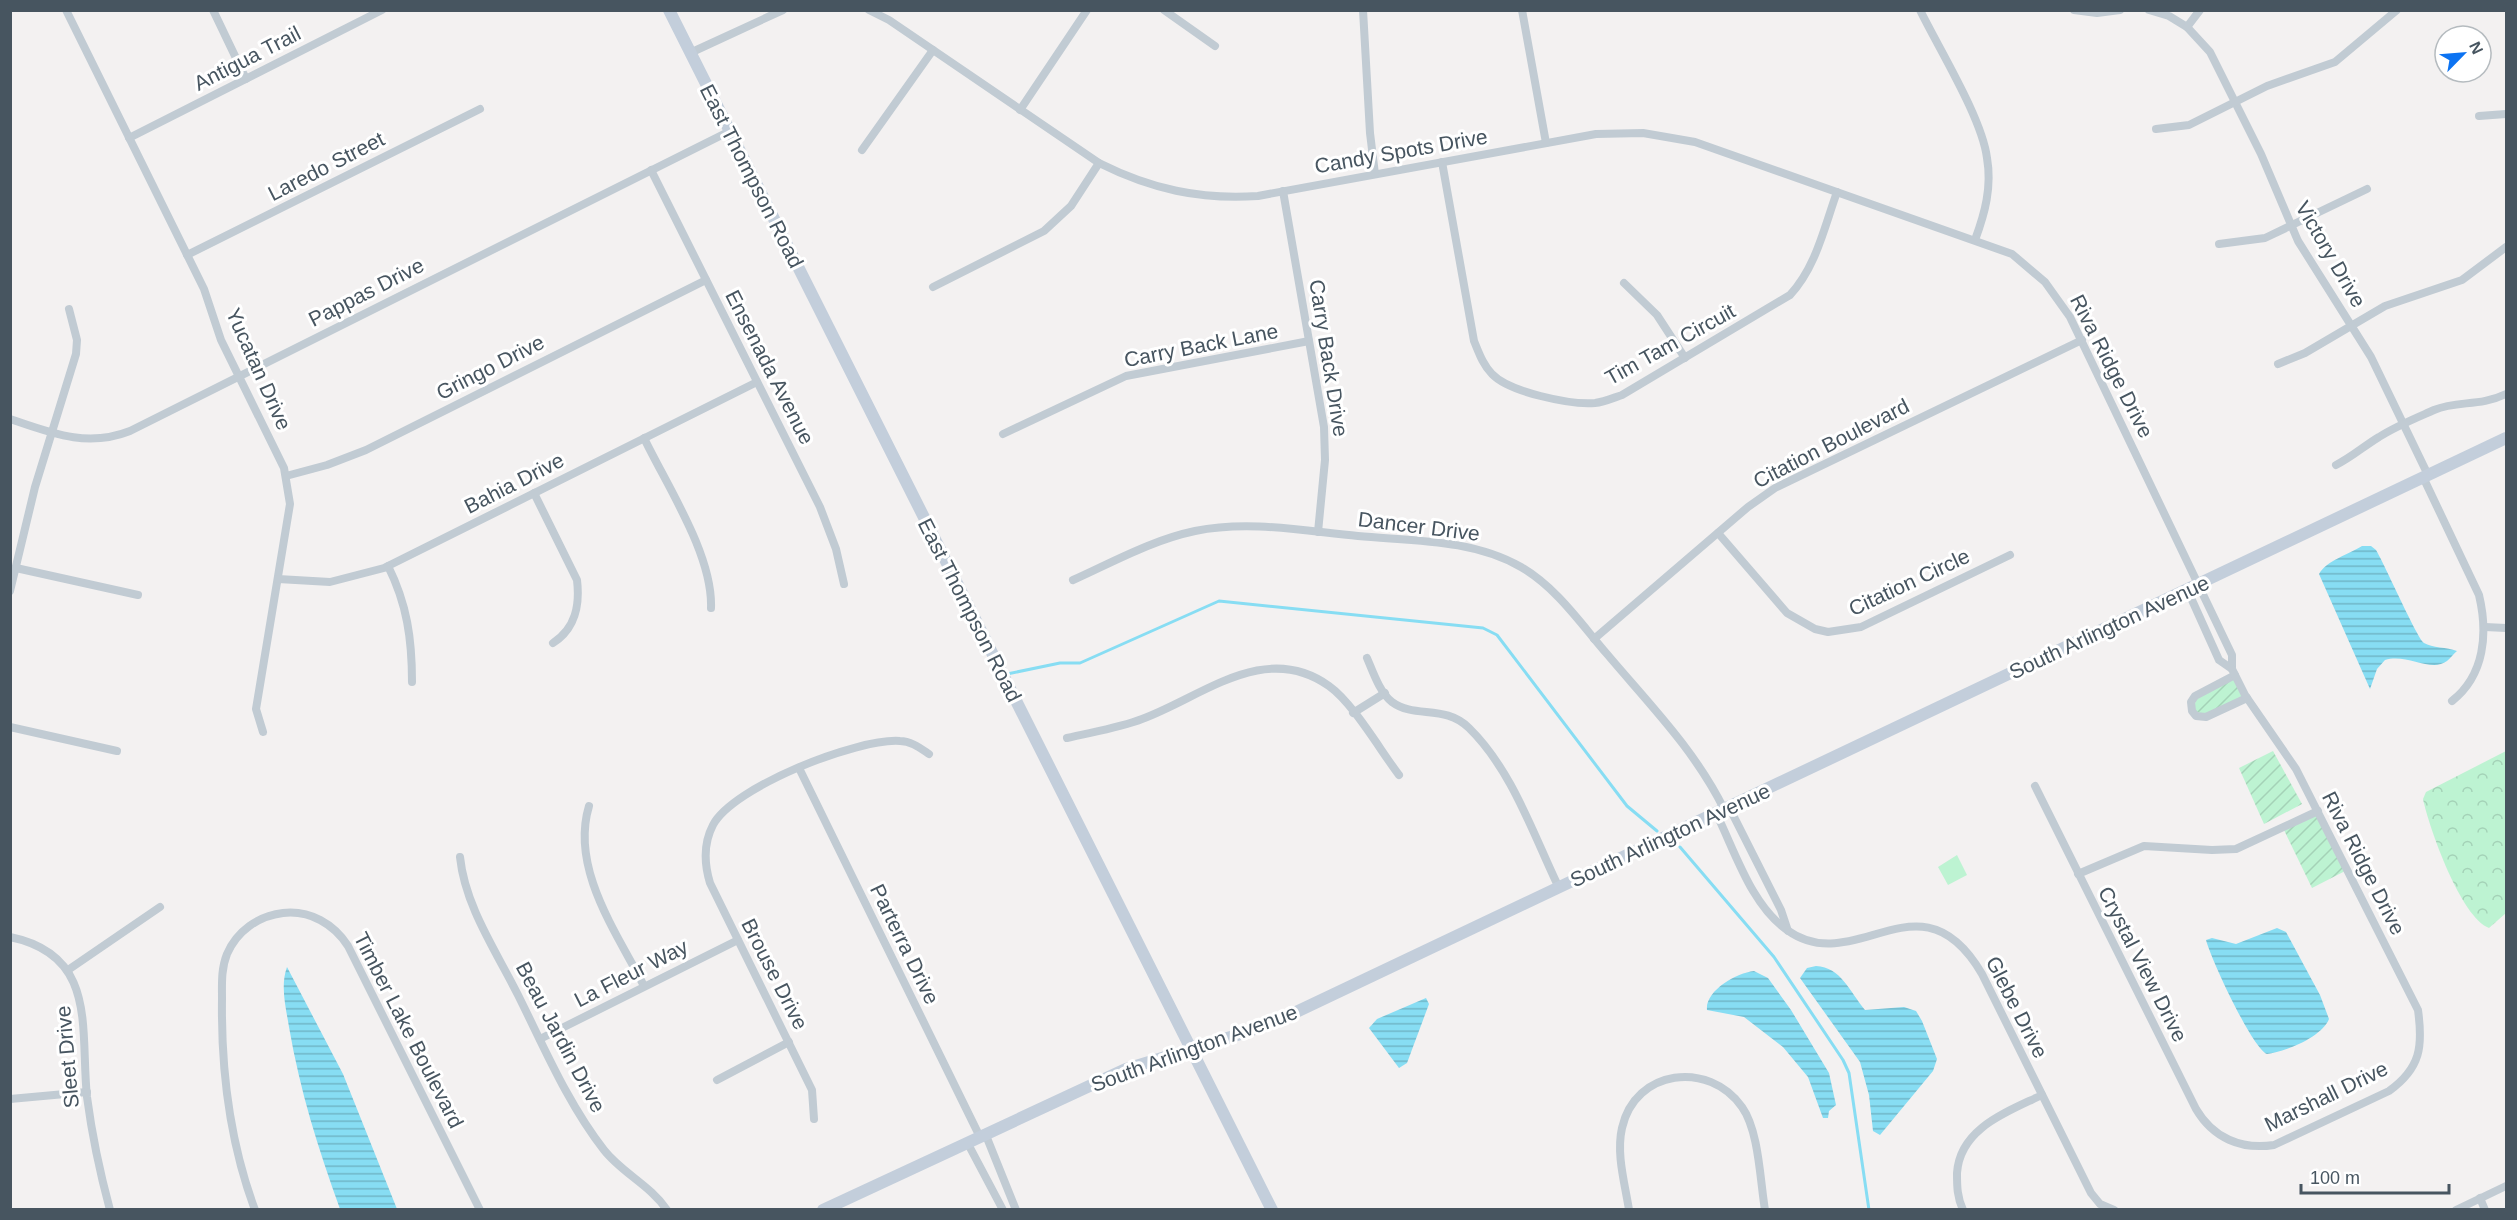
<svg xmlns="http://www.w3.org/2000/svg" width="2517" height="1220" viewBox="0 0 2517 1220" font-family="Helvetica,sans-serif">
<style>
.forest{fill:url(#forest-crowns)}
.park{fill:#bdf3d2}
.garden{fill:url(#garden-furrows)}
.water{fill:url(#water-rules)}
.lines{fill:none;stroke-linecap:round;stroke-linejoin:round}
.stream{stroke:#87ddf3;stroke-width:3}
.street{stroke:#c1cbd3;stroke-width:8}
.secondary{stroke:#c3cedb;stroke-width:12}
.labels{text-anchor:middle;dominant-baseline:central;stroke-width:6;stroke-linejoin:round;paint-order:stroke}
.street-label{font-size:21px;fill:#475560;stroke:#fff}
</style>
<defs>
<pattern id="forest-crowns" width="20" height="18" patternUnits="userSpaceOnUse" patternTransform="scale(1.5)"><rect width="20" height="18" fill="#bdf3d2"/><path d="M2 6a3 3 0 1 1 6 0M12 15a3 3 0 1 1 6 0" fill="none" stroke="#a4d2b7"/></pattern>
<pattern id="garden-furrows" width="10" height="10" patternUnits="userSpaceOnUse" patternTransform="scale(1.5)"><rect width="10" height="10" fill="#bdf3d2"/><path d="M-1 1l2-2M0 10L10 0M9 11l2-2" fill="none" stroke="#a4d2b7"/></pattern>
<pattern id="water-rules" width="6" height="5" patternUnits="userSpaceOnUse" patternTransform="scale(1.5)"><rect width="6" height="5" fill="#87ddf3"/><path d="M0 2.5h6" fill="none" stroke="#70b6c8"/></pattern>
</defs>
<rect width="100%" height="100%" fill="#f3f1f1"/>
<path class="forest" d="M2506,751V913L2489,928C2461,918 2429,828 2423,799L2426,792Z"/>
<path class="park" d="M1957,855L1967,875L1948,885L1938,867Z"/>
<g class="garden">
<path d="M2235,675L2245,695L2211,716L2192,711L2199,693Z"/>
<path d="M2273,751L2302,804L2264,824L2239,768Z"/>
<path d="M2318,811L2347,870L2312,888L2283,828Z"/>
</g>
<g class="water">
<path d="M2362,546H2371L2376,550C2385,565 2417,638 2424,643C2432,648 2447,647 2457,651C2453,654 2451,658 2447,661C2431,673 2407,653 2385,660L2377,669L2370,689L2319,574C2326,561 2349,554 2362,546Z"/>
<path d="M2277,928L2286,932L2320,995L2329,1019C2322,1037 2285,1052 2267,1054C2252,1048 2211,959 2206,940L2212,938L2236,944Z"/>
<path d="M1816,966C1841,967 1850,992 1865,1010L1904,1007L1916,1011L1922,1021L1937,1059L1933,1071L1880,1135L1873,1131L1869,1095L1860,1062L1800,978L1807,968Z"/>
<path d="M287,967L343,1074L397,1209H340C318,1148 300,1091 289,1027C286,1008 280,986 287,967Z"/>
<path d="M1754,971L1768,978L1791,1010L1829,1073L1836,1105L1829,1111L1828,1118H1823L1808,1077L1783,1047L1744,1017L1707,1010C1705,991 1736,973 1754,971Z"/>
<path d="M1426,998L1429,1004L1407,1063L1399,1068L1369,1028L1377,1019Z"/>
</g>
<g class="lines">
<g class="stream">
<path d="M1007,674L1060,663H1080L1219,601L1483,628L1497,635L1627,806L1657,831"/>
<path d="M1680,847L1774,957L1843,1060L1849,1073L1869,1210"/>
</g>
<g class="street">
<path d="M66,10L204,289L221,340L284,468L290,504L256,709L263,732"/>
<path d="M213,10L246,79"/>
<path d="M869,10L889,20L1099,163C1151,189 1200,200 1258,196L1596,134L1643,133L1695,142L2012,254L2045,282L2070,317L2232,655V669"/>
<path d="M1164,10L1215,46"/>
<path d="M1363,10L1370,133L1375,174"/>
<path d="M1522,10L1546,143"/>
<path d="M1920,10C1939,49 1982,118 1987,158C1992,187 1985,213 1975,240"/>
<path d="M2074,10L2097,13L2120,10"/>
<path d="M2149,10L2169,16L2187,27L2210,52L2261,154L2298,241L2371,357L2428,475"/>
<path d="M2187,27L2200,10"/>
<path d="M690,53L783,10"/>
<path d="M1020,110L1087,10"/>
<path d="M2479,116L2506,114"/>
<path d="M2156,129L2189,125L2267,86L2335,62L2397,10"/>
<path d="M129,138L382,10"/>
<path d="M862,150L933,50"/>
<path d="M1442,162L1474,341C1479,353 1483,365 1492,374C1509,392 1570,405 1595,403C1604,402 1613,398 1622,395L1790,295C1816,267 1824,228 1837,192"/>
<path d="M651,170L820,507L836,549L844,584"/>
<path d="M1283,191L1324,427L1325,460L1318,532"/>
<path d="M2219,244L2265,238L2367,189"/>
<path d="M187,255L480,109"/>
<path d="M1624,283L1657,315L1685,358"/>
<path d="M933,287L1044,231L1071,206L1099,163"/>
<path d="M2278,364L2305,353L2385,306L2462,280L2506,247"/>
<path d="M10,419C51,433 87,448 130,431L730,131"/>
<path d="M1003,434L1126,376L1309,341"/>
<path d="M644,438C667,486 713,555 711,608"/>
<path d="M2336,465C2352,457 2364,446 2379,437C2396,426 2416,418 2434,410C2458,400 2479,407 2506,394"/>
<path d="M286,476L327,465L366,450L706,280"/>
<path d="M2423,477L2479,595C2488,633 2485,675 2452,701"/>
<path d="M534,493L577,580C580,605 576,628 553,643"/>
<path d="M1718,533L1787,613L1815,629L1828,632L1861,627L2010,555"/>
<path d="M388,566C407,604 412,639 412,682"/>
<path d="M16,568L138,595"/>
<path d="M278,579L330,582L384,568L757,382"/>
<path d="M1073,580C1113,562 1152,540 1195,531C1249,520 1304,531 1358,536C1412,541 1473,539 1521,567C1557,588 1581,624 1607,654C1650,705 1694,749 1724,809"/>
<path d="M10,591L35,487L76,354L77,340L69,309"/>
<path d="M2485,627L2506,628"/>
<path d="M1594,639L1748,507L1775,488L2082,340"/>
<path d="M1367,658C1373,672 1380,693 1392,702C1415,719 1445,704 1469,728C1512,770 1533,834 1559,888"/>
<path d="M2235,675L2195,696L2191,702L2192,711L2196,716L2206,717L2247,698"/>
<path d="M1353,713L1385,693"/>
<path d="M10,727L117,751"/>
<path d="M1067,738C1092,732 1119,728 1142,719C1202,697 1265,640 1329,686C1353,703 1380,750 1399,775"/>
<path d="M799,768L979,1135"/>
<path d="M2035,786L2196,1109C2213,1138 2241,1150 2274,1145L2389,1091C2421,1068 2423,1046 2418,1010L2296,769L2245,695L2232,669L2219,660L2187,589"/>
<path d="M589,806C570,869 617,933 644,986"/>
<path d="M1729,807L1781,910L1788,931"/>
<path d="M1716,813C1735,851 1751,905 1787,930C1856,980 1920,868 1982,974L2091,1193L2100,1204L2114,1210"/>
<path d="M460,857C465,906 496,951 518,995C544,1047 568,1104 604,1150C622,1173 650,1185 667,1210"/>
<path d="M2078,874L2144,846L2212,850L2236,849L2318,811"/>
<path d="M10,937C98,955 80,1029 87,1097C92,1135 100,1173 110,1210"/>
<path d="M68,970L160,907"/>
<path d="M540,1039L738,940"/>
<path d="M717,1080L789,1042"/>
<path d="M10,1099L87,1092"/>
<path d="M814,1119L812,1090L710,883C704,863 703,844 713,825C733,787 857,738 900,741C911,741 920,748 929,754"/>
<path d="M985,1133L1016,1210"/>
<path d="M967,1142L1003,1210"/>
<path d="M2480,1198L2485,1210"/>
<path d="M255,1210C230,1143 221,1070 222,999C222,984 221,969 227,954C237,931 258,916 283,913C310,910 334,924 348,946L480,1210"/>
<path d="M1629,1210C1625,1184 1616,1154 1622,1128C1635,1069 1709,1060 1742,1107C1759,1131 1760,1180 1765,1210"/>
<path d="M1963,1210C1957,1197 1957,1186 1957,1173C1960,1128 2007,1112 2042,1095"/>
<path d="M2456,1210L2506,1186"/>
</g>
<g class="secondary">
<path d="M669,10L1272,1210"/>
<path d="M823,1210L1126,1069L1247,1032L1292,1014L2506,438"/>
</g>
</g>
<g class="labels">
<g class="street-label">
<text transform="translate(247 58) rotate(-27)">Antigua Trail</text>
<text transform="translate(1401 151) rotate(-10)">Candy Spots Drive</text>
<text transform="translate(326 166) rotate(-27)">Laredo Street</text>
<text transform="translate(752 176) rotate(63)">East Thompson Road</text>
<text transform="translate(2331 254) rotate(60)">Victory Drive</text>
<text transform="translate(366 292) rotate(-27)">Pappas Drive</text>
<text transform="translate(1670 344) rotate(-29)">Tim Tam Circuit</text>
<text transform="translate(1201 345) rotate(-11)">Carry Back Lane</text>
<text transform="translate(1329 358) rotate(81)">Carry Back Drive</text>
<text transform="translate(2112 366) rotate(63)">Riva Ridge Drive</text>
<text transform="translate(490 367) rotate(-27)">Gringo Drive</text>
<text transform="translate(770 367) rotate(63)">Ensenada Avenue</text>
<text transform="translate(259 369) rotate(66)">Yucatan Drive</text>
<text transform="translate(1831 443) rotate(-27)">Citation Boulevard</text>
<text transform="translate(514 483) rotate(-27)">Bahia Drive</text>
<text transform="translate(1419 526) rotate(7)">Dancer Drive</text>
<text transform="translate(1909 582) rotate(-25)">Citation Circle</text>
<text transform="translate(970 610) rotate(63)">East Thompson Road</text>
<text transform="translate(2109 627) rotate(-25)">South Arlington Avenue</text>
<text transform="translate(1670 835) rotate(-25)">South Arlington Avenue</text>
<text transform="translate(2364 863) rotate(63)">Riva Ridge Drive</text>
<text transform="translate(905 944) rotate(64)">Parterra Drive</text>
<text transform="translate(2143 964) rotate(63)">Crystal View Drive</text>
<text transform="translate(631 973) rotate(-27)">La Fleur Way</text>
<text transform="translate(775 974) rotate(63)">Brouse Drive</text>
<text transform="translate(2017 1007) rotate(63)">Glebe Drive</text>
<text transform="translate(409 1030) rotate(63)">Timber Lake Boulevard</text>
<text transform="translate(561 1037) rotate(62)">Beau Jardin Drive</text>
<text transform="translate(1194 1048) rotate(-20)">South Arlington Avenue</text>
<text transform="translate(67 1057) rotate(-95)">Sleet Drive</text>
<text transform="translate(2326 1096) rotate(-26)">Marshall Drive</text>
</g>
</g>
<rect width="2517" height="1220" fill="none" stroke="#475560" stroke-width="24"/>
<g transform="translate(2463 54) rotate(65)"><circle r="28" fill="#ffffff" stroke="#b5bbbf" stroke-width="1.5"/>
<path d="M0-4.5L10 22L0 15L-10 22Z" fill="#0c73f2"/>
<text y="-9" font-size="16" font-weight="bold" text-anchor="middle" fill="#475560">N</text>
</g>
<path d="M2301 1184v9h148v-9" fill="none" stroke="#475560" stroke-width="3"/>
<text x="2310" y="1184" font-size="18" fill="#475560" stroke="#ffffff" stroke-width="4.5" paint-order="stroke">100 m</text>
</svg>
